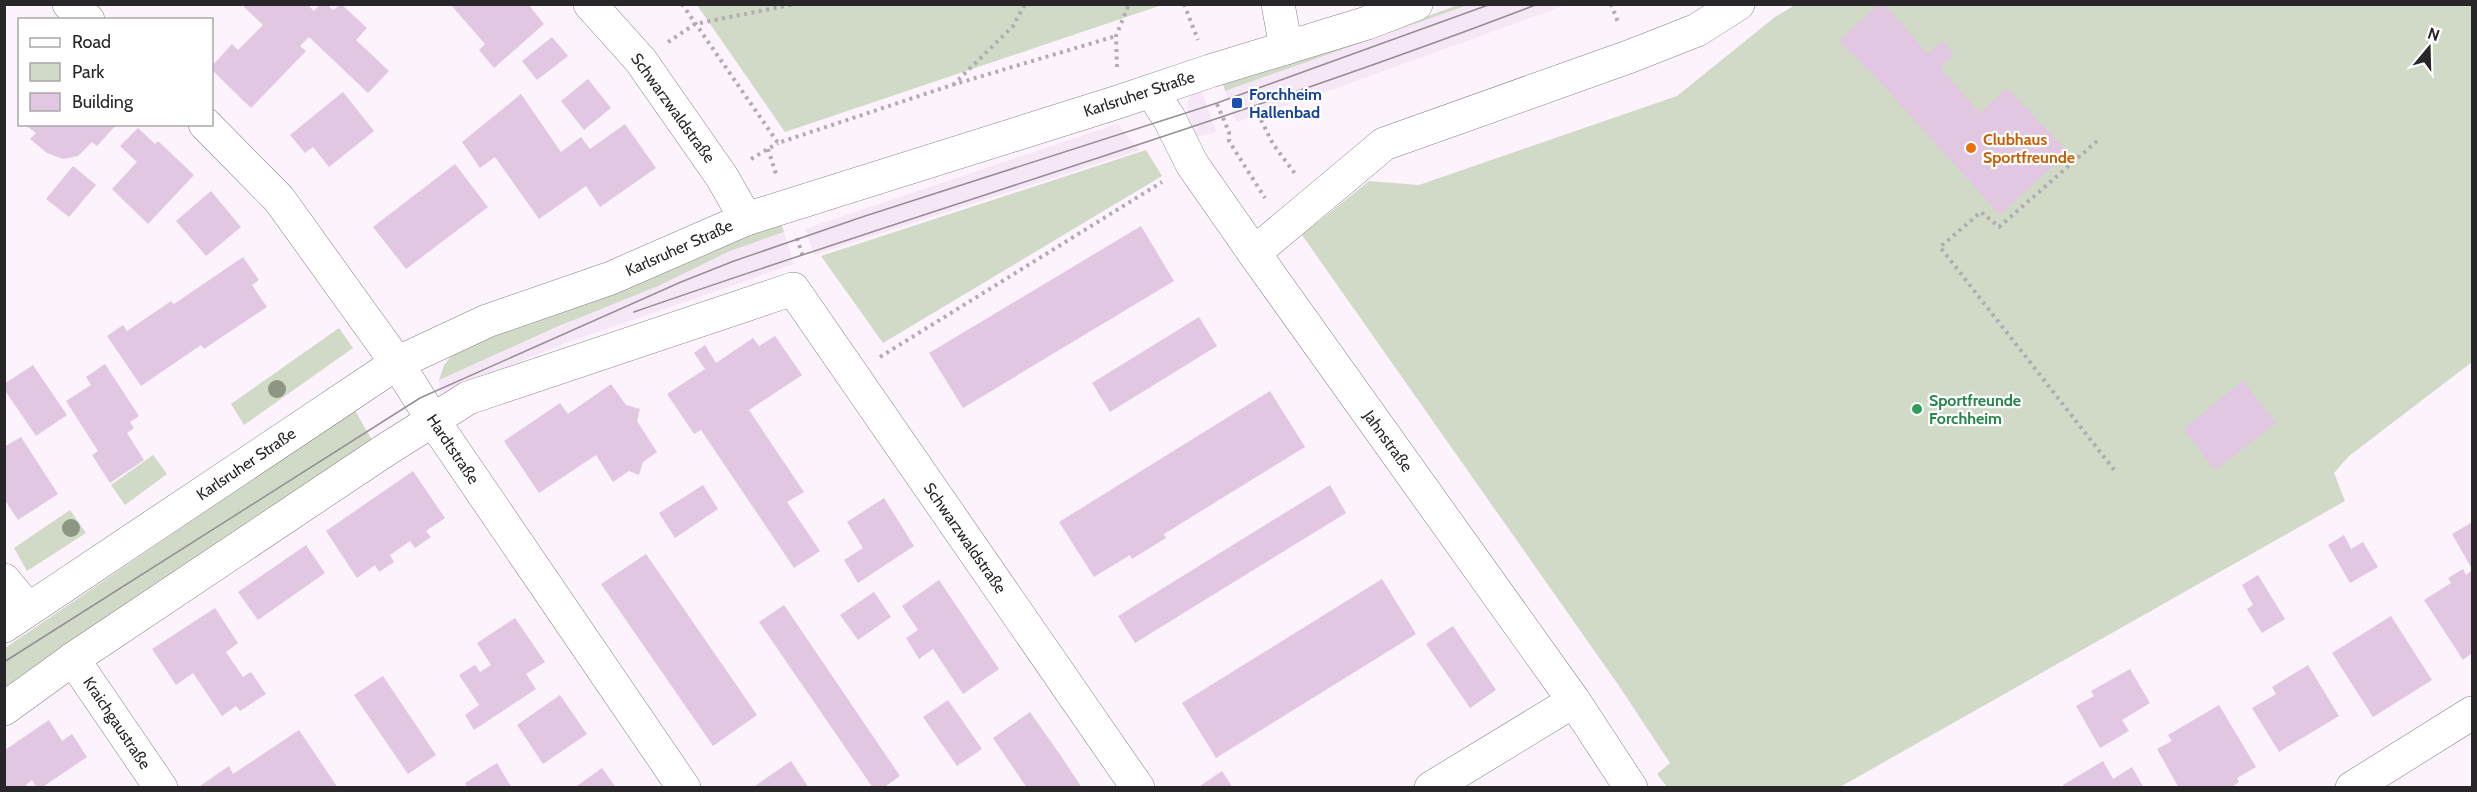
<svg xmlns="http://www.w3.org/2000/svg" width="2477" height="792" viewBox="0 0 2477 792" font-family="Cabin,sans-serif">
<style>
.built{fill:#f6e7f6}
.green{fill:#d0dac7}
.building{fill:#e1c7e2}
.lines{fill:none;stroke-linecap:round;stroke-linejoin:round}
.minor-casing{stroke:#888088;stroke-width:34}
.path{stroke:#b2abb2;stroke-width:4;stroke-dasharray:3 4.5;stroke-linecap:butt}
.minor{stroke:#fff;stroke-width:33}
.tram{stroke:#958f95;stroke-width:1.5}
.tree{fill:#8d9680}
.transit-dot{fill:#1a4fb4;stroke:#fff;stroke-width:2}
.food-dot{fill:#e8710a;stroke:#fff;stroke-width:2}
.leisure-dot{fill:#2e9e5b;stroke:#fff;stroke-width:2}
.labels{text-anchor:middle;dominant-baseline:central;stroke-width:4.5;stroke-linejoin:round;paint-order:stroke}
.street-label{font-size:16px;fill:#292629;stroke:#fff}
.transit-label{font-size:16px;font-weight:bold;fill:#164399;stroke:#fff;text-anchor:start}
.food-label{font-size:16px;font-weight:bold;fill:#c56008;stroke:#fff;text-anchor:start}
.leisure-label{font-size:16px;font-weight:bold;fill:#27864d;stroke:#fff;text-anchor:start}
</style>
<rect width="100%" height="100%" fill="#fcf3fc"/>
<g class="built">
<path d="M1468,5H1566L1334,89L1236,122L1225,91Z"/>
<path d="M1200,86L1216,132L1192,138L1187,110L1188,100L1192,92Z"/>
<path d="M1117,124L1140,150L814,255L805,229Z"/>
<path d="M784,232L794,264L566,343L440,394L439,380L730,251Z"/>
</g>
<g class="green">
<path d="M697,5H1162L785,132Z"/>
<path d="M1458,5H1468L1225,91L1221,77L1349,45Z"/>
<path d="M1795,5H2472V362L2349,456L2334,473L2345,501L1840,787H1667L1657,774L1670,763L1617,683L1302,235L1369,181L1419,185L1677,96L1775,17Z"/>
<path d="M1146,150L1162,176L883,343L821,256Z"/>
<path d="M780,220L784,232L730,251L658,286L559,326L439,380L444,365L458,348Z"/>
<path d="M339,328L353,348L244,425L231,404Z"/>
<path d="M355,410L374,444L5,701V648Z"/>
<path d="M153,455L167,474L125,505L111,485Z"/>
<path d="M70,510L86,533L27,571L14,548Z"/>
</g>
<g class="building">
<path d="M246,4H307L314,11L320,4H327L333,10L341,4L367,28L356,40L389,71L368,93L309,37L300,46L306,51L251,108L212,70V66L232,44L238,50L263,25L244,7Z"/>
<path d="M450,4H528L544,24L494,68L479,50L485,44Z"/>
<path d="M1879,4H1884L1928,54L1942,41L1954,54L1940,68L1980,113L2007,88L2068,152L2000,215L1879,81L1839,41Z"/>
<path d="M552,37L568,56L537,80L522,61Z"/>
<path d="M588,79L611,108L584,130L561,101Z"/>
<path d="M343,92L374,131L329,167L313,147L305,153L290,135Z"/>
<path d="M521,94L561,152L581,137L590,149L625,124L656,168L600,207L586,186L539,219L495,157L480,168L462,142Z"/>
<path d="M24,124H117L97,146L92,142L78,156L63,159L47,153L30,139L36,133Z"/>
<path d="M138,128L155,144L158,141L194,175L148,224L112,189L137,162L120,146Z"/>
<path d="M455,164L488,207L406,269L373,227Z"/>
<path d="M73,166L96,185L69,217L46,199Z"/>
<path d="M211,191L241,227L206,256L176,221Z"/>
<path d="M1141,226L1174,281L963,408L929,353Z"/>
<path d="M243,257L259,280L252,285L267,307L204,349L201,345L141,386L107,336L123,325L127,331L171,301L174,304Z"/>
<path d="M1199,317L1217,346L1110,412L1092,383Z"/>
<path d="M775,336L802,375L749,410L804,492L787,502L820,551L794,568L701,430L694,434L667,394L705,369L694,353L705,345L716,363L753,338L759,346Z"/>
<path d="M105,364L139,416L130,422L134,428L127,433L144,460L110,483L92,455L98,451L66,401L91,385L86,377Z"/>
<path d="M33,365L67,415L36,436L4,389V384Z"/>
<path d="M2243,381L2276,423L2215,470L2183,429Z"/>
<path d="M611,384L626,405L640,409L637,421L657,452L643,462L639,475L629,471L613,482L596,455L539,493L504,441L560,403L568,414Z"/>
<path d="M1270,391L1305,447L1164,534L1166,538L1132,559L1130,555L1094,577L1059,522Z"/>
<path d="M21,437L58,494L18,520L4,499V447Z"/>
<path d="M413,471L445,518L426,531L431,537L415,548L410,541L390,555L394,562L379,572L375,565L357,578L326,531Z"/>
<path d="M703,485L718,509L675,538L659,513Z"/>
<path d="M1330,485L1346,513L1135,643L1118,616Z"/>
<path d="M884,498L914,546L858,583L844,560L863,548L847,522Z"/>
<path d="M2471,523L2472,526V569L2452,534Z"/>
<path d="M2344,535L2351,549L2363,542L2378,567L2350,583L2328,545Z"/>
<path d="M306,545L325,573L258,620L238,592Z"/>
<path d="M646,554L757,715L713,746L601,584Z"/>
<path d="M2463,569L2466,575L2472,570V653L2463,660L2424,600L2451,583L2448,578Z"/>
<path d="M2258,575L2285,619L2262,633L2247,609L2253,605L2242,585Z"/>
<path d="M1382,579L1416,634L1216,758L1182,703Z"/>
<path d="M939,580L999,669L963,694L933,649L919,659L906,638L918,630L902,606Z"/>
<path d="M874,592L891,617L858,640L840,615Z"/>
<path d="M784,605L900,776L883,788H873L759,622Z"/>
<path d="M215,608L238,643L226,652L243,677L251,672L266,694L240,711L236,706L222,716L193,673L176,685L152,649Z"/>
<path d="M2391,616L2432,680L2373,717L2332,653Z"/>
<path d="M515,618L545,662L526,674L536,689L474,730L465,715L479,705L459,675L475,665L480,672L491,665L477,643Z"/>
<path d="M1453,626L1496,690L1470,708L1426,644Z"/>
<path d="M2308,665L2339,716L2279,752L2252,708L2276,694L2272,687Z"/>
<path d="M2130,669L2150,703L2122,720L2129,731L2100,748L2076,706L2094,696L2091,691Z"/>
<path d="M383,676L436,755L408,774L354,695Z"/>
<path d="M560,695L587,734L543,764L517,725Z"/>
<path d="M948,700L982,749L957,766L923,717Z"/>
<path d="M2219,705L2256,767L2237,778L2239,782L2231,788H2179L2157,749L2172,741L2168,735Z"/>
<path d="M1030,712L1061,756L1082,788H1027L993,738Z"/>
<path d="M49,720L62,741L72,734L87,757L41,788H37L32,780L26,785L28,788H5V750Z"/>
<path d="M299,730L338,788H197L229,766L233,774Z"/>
<path d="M791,761L809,788H752Z"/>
<path d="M2103,761L2113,779L2132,767L2144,788H2065L2063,785Z"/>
<path d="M497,763L512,788H468L465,783Z"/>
<path d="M602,768L616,788H574Z"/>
<path d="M1222,771L1233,788H1197Z"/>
</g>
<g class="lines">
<g class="minor-casing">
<g id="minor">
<path d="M69,4L88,20"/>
<path d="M590,4L641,61L722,177L746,219"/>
<path d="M1278,4L1286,48"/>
<path d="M1151,91L1169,118L1192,164L1254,253L1574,701L1631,788"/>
<path d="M205,124L279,199L397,363L433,420L684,788"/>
<path d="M1254,253L1384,144L1631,56L1697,30L1738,4"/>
<path d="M4,580L28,609"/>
<path d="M4,626L397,363L487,321L611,278L746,219L1118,102L1210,71L1367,23L1416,4"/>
<path d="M73,659L161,788"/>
<path d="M4,709L73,659L387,449L468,398L793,289L1138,788"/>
<path d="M1431,788L1574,701"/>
<path d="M2352,788L2472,713"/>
</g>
</g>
<g class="path">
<path d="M682,4L778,143L952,85L1116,36"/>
<path d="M1184,4L1198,40"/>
<path d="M1611,4L1619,25"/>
<path d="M668,42L695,24L795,4"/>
<path d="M1117,67L1116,36L1129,4"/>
<path d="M953,85L1013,26L1025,4"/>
<path d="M1217,104L1229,132V141L1265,198"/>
<path d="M1261,120L1273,144L1296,175"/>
<path d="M2097,141L1999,227L1981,212L1940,247L2115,471"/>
<path d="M768,149L776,174"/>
<path d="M751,159L778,143"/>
<path d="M797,238L803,257"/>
<path d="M880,357L1162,182"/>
</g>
<use href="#minor" class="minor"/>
<g class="tram">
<path d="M634,312C935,207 1241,118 1538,4"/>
<path d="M4,662L420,398L681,282L734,261L865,216L1217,103L1491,4"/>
</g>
</g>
<g class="tree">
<circle cx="277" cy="389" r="9"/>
<circle cx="71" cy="528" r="9"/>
</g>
<rect class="transit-dot" x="1231" y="97" width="12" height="12" rx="3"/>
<circle class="food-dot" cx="1971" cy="148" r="6"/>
<circle class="leisure-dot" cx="1917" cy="409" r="6"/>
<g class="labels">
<g class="street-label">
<text transform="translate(1139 94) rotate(-18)">Karlsruher Straße</text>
<text transform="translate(673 108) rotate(54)">Schwarzwaldstraße</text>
<text transform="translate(679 248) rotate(-24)">Karlsruher Straße</text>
<text transform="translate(1388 441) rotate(54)">Jahnstraße</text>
<text transform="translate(453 449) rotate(56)">Hardtstraße</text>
<text transform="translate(246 464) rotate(-34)">Karlsruher Straße</text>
<text transform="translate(965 538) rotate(55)">Schwarzwaldstraße</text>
<text transform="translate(117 723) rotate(56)">Kraichgaustraße</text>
</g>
<g class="transit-label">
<text x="1249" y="94">Forchheim<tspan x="1249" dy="18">Hallenbad</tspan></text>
</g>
<g class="food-label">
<text x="1983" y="139">Clubhaus<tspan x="1983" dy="18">Sportfreunde</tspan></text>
</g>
<g class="leisure-label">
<text x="1929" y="400">Sportfreunde<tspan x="1929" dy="18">Forchheim</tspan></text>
</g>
</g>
<rect width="2477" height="792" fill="none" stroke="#292629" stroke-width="12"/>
<rect x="18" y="18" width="195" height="108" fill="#ffffff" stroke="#a9a8a9" stroke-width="1.5"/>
<rect x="30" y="38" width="30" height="9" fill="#ffffff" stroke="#a9a8a9" stroke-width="1.5"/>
<text x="72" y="48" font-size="18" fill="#292629">Road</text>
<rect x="30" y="63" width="30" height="18" fill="#d0dac7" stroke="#a9a8a9" stroke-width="1.5"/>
<text x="72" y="78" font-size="18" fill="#292629">Park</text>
<rect x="30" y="93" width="30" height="18" fill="#e1c7e2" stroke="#a9a8a9" stroke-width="1.5"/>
<text x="72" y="108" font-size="18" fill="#292629">Building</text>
<g transform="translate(2429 48) rotate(19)" stroke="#ffffff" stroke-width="4.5" paint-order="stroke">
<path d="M0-4.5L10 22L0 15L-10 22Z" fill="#292629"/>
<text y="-9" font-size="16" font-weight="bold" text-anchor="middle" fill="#292629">N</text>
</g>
</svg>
